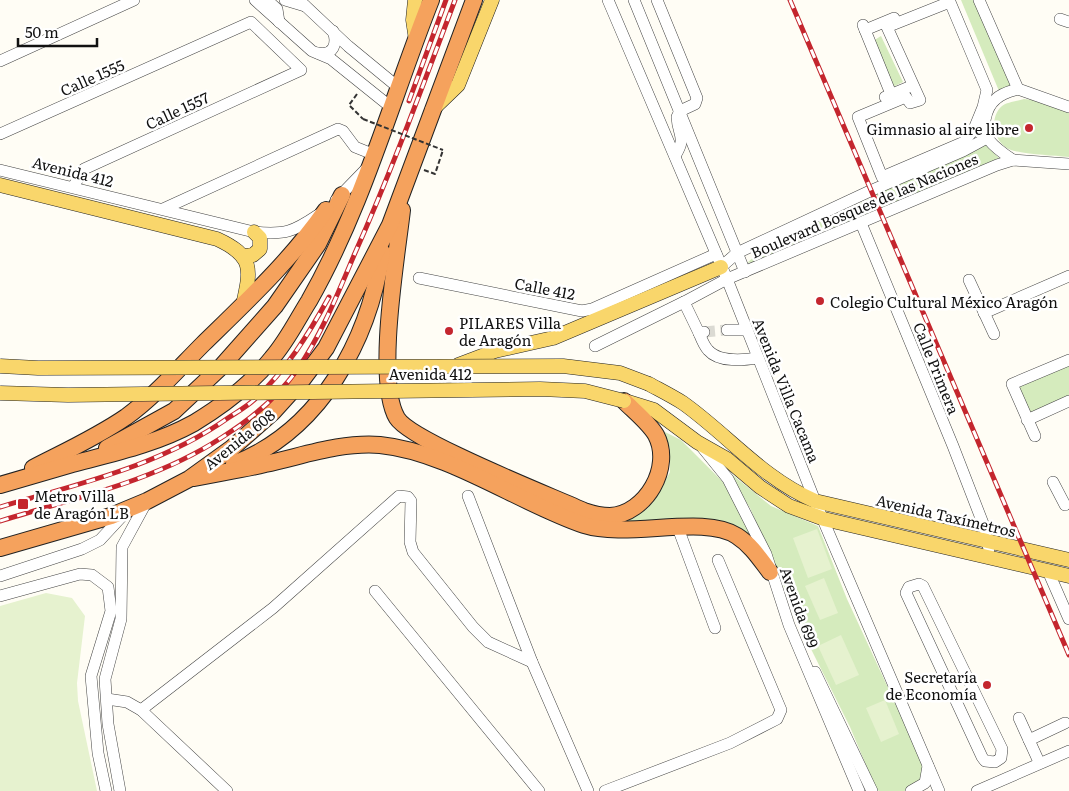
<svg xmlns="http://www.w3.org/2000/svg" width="1069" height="791" viewBox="0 0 1069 791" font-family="Literata,serif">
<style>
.green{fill:#d5ebbd}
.pitch{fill:#e6f2cf}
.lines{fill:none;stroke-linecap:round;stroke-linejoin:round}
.minor-tunnel{stroke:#dbdad3;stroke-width:11;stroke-dasharray:11 5.5;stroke-linecap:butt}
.minor-casing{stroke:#444;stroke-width:12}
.major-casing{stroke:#222;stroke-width:15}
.highway-casing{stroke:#222;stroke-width:18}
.path{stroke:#333;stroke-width:2;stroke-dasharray:5 2.5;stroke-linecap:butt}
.minor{stroke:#fff;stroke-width:11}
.major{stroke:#f9d66b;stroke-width:14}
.highway{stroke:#f5a25d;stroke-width:16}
.rail-casing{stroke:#c4262e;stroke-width:5}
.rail{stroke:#fff;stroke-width:3;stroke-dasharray:9;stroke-linecap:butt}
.major-bridge-casing{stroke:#222;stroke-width:15;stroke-linecap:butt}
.path-bridge{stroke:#333;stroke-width:2;stroke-dasharray:5 2.5;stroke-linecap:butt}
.major-bridge{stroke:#f9d66b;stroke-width:14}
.poi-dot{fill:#c4262e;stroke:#fff;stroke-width:2}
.labels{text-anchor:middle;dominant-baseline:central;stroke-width:5;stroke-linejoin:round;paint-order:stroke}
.street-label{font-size:15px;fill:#111;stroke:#fff}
.poi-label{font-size:15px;fill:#111;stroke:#fff;text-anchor:start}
</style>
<rect width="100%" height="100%" fill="#fffdf5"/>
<g class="green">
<path d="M961,0H975L1012,87L999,91Z"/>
<path d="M881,36L903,82L893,87L873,41Z"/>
<path d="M1024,99L1043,101L1069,113V157C1051,155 1029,155 1011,150C994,144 988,118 1002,106C1007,102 1018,101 1024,99Z"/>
<path d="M986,145L1001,160L992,161L883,209L876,194L963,157Z"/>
<path d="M869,199L873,212L808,237L758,261L747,263L756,255L797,232Z"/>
<path d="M1069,362V400L1027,418L1014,386Z"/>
<path d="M661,430L681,440L724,483L755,542L744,534L625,524L622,518L647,509L656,498L670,472V449Z"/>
<path d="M724,468L771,506L818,526L847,599L927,772L926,780L906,791H879L876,789L850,727L810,647L750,508Z"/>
</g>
<g class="pitch">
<path d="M817,529L832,569L808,578L793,538Z"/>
<path d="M824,578L838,613L820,620L805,586Z"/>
<path d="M46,593L72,598L85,616L77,683L78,701L97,791H0V606Z"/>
<path d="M841,635L859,675L836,685L818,646Z"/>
<path d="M885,700L899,734L881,742L866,708Z"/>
</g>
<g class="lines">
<path class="minor-tunnel" d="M704,332L727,330"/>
<g class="minor-casing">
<g id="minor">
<path d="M255,0L312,51L331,59L392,108"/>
<path d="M267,0L277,9L279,22"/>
<path d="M285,0L305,6"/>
<path d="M299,0L348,46L399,88"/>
<path d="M608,0L727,279L815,501L939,791"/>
<path d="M634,0L745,272"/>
<path d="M657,0L697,98L695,104L680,111L677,117C678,136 687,137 675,156"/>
<path d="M979,0L1018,89"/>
<path d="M950,2L987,90L983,107L974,129L964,142L882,177L858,117L906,97L910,103L920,100L887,27Z"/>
<path d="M1060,19L1069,22"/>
<path d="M863,25L891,94"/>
<path d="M865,30L894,18"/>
<path d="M318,53C333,56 338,44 333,31"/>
<path d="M0,61L134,0"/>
<path d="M885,97L909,87"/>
<path d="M0,134L251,22L301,70L84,169L73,187"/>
<path d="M1013,160C1004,154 995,148 989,140C980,129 986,107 996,99C1002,93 1011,91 1018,89L1069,107"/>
<path d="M0,170L254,232C285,235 293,232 318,215"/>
<path d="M336,200L367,168"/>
<path d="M163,209L338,129L343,131L355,147L375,155"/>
<path d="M861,223L953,446L984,526L989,549"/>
<path d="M721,267L737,253L870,191L963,151L987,138"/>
<path d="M419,278L582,311L592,309L716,254"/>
<path d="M969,280L994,334"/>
<path d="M984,313L1069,276"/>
<path d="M727,330H747"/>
<path d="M704,332L699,333L684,302L727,279L997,165L1013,160L1069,164"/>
<path d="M699,333C701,338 704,346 708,350C719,363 744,360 758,358"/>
<path d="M595,346L684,302"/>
<path d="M1027,420L1069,401"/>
<path d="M1035,436L1012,384L1069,360"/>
<path d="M702,447L728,479L766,554L789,625L859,791"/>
<path d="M1053,482L1065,505"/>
<path d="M468,496L532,662L588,791"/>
<path d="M678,528L715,628"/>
<path d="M1048,571L1069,619"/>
<path d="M0,576L82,549L100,540L125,513"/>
<path d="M919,584L923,586L1002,749L1001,758L995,762L985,761L982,757L906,593L909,587Z"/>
<path d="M375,591L539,791"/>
<path d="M0,596L80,574L92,575L108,587L111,611L91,676L98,753L106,791"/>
<path d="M815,672L872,791"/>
<path d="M107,699L127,702L141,710L227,791"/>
<path d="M141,710L273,608L399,496L408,497L411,501L410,542L413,552L473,627L488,642L532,662"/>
<path d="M1019,718L1039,762"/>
<path d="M1029,740L1065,723"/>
<path d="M120,791L108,724L105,679L121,619L122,547L147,501"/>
<path d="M605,791L730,743L777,719L781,710L718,560"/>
<path d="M911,791L925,783L928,766"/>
<path d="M977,791L1069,751"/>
</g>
</g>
<g class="major-casing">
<g id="major">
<path d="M415,0L413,20L416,40"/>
<path d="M432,110L458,85L492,0"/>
<path d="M0,185L217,239C254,256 251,269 243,305"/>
<path d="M244,256L253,255L260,249V238L254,232"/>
<path d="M458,365L495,351L553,338L721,267"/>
<path d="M649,384C660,390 672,396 683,403C728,435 763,479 815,501L1069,560"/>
<path d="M625,401L654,410L697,442L727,459L760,487L789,506L824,519L1069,576"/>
</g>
</g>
<g class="highway-casing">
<g id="highway">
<path d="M402,210C397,255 375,381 397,418C411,441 551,496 584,511C593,514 600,516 610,516C646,514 673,467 656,435C649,423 634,411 624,401"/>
<path d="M107,448L174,411L221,367L275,306L318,244L342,195"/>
<path d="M234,464C321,430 369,340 382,252"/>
<path d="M33,468C64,452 97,437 126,417C155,396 179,368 203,344C247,301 291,260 326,210"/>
<path d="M194,478C217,473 241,470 265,464C303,456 340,442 380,445C449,452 519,503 584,525C628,539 704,514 737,536C751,545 760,559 770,572"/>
<path d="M0,485C24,478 48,471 72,464C114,453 156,444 194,423C222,406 252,383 272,358C287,341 297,320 309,301C363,206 391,101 431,0"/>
<path d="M0,548L111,516L147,501L189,479L232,448L273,412L302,380L326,348L390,225L474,0"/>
</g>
</g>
<g class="path">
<path d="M357,94L349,105L363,119"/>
<path d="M424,170L435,174L443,150"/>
</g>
<use href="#minor" class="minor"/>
<use href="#major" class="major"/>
<use href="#highway" class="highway"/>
<g class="rail-casing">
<g id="rail">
<path d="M790,0L1069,655"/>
<path d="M409,101L446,0"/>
<path d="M0,507C78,484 160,466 228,418C237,412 248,406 256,398C287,369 308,335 329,297"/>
<path d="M0,521C75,498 155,481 221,438C250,420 277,398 297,370C322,334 338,293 355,253C392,170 423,85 455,0"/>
</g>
</g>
<use href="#rail" class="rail"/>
<g class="major-bridge-casing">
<g id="major-bridge">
<path d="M0,366L38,368L563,366L620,373L649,384"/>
<path d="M0,393L68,395L540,389L585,391L624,401"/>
</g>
</g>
<path class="path-bridge" d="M363,119L443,150"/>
<use href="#major-bridge" class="major-bridge"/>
</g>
<g class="poi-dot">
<circle cx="1029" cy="128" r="5"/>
<circle cx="820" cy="301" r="5"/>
<circle cx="449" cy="331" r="5"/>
<rect x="17" y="498" width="12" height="12" rx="2.5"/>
<circle cx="987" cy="685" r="5"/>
</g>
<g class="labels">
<g class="street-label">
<text transform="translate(92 77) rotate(-24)">Calle 1555</text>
<text transform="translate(177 110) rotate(-25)">Calle 1557</text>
<text transform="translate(73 171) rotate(14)">Avenida 412</text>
<text transform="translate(864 205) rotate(-23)">Boulevard Bosques de las Naciones</text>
<text transform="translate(545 288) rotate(11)">Calle 412</text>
<text transform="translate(937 368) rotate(68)">Calle Primera</text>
<text x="430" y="373">Avenida 412</text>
<text transform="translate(787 390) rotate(68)">Avenida Villa Cacama</text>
<text transform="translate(239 439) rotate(-39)">Avenida 608</text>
<text transform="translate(946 515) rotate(13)">Avenida Taxímetros</text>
<text transform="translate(800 607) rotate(70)">Avenida 699</text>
</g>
<g class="poi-label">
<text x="1019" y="128" text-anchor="end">Gimnasio al aire libre</text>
<text x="830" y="301">Colegio Cultural México Aragón</text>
<text x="459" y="322">PILARES Villa<tspan x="459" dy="17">de Aragón</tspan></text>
<text x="34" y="495">Metro Villa<tspan x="34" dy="17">de Aragón LB</tspan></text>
<text x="977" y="676" text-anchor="end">Secretaría<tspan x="977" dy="17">de Economía</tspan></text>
</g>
</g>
<path d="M18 38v8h79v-8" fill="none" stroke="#111111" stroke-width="2.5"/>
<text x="25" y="38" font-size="15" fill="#111111" stroke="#ffffff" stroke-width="4" paint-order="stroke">50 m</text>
</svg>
